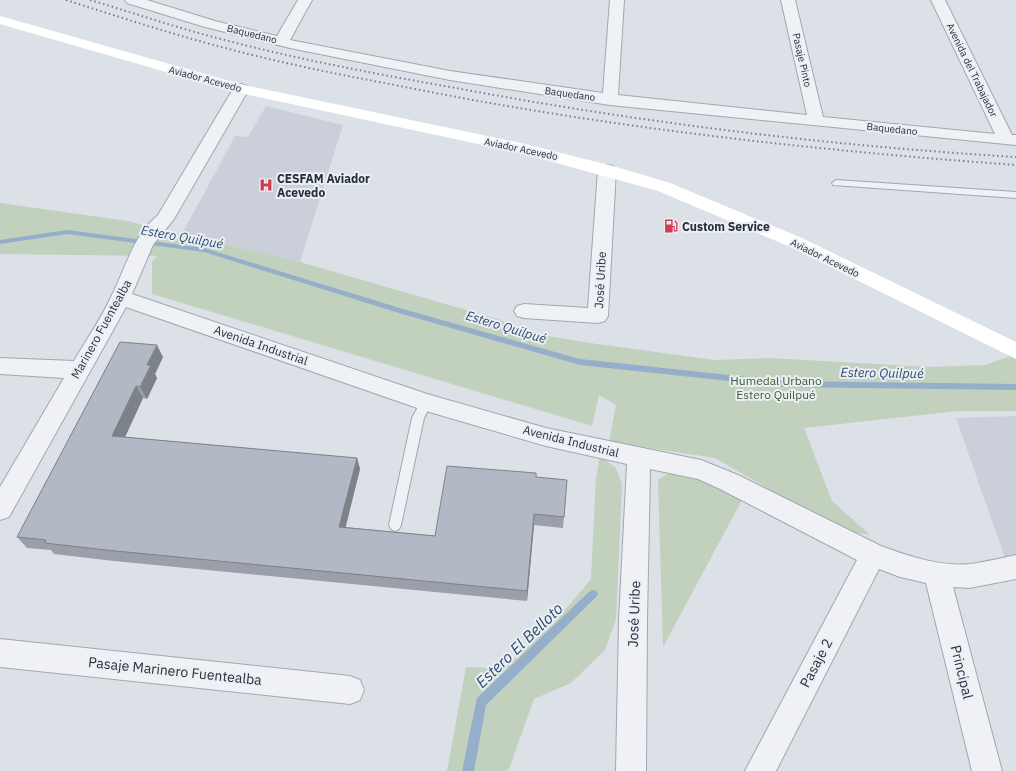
<svg xmlns="http://www.w3.org/2000/svg" width="1016" height="771" viewBox="0 0 1016 771" font-family="'IBM Plex Sans',sans-serif">
<style>
.built{fill:#cacfd9}
.green{fill:#c2d1bd}
.lines{fill:none;stroke-linecap:round;stroke-linejoin:round}
.stream{fill:#95aec9;fill-rule:evenodd}
.lane-casing{stroke:#a1a7b1;stroke-width:2}
.street-casing{stroke:#a1a7b1;stroke-width:2}
.lane{fill:#eff1f5;fill-rule:evenodd}
.street{fill:#eff1f5;fill-rule:evenodd}
.secondary{fill:#fff;fill-rule:evenodd}
.rail{stroke:#757f91;stroke-width:2;stroke-dasharray:1.5 3;stroke-linecap:butt}
.wall{fill:#9a9fa9}
.shaded-wall{fill:#7d8289}
.building{fill:#b3b9c4;stroke:#7d8289}
.labels{text-anchor:middle;dominant-baseline:central;stroke-width:4;stroke-linejoin:round;paint-order:stroke}
.far-street-label{font-size:10px;fill:#252e3d;stroke:#ebeff4}
.poi-label{font-size:12px;font-weight:bold;fill:#252e3d;stroke:#ebeff4;text-anchor:start}
.street-label{font-size:12px;fill:#252e3d;stroke:#ebeff4}
.park-label{font-size:12px;fill:#395932;stroke:#ebeff4}
.water-label{font-size:13px;font-style:italic;fill:#2e4c72;stroke:#ebeff4}
.near-street-label{font-size:14px;fill:#252e3d;stroke:#ebeff4}
.near-water-label{font-size:16px;font-style:italic;fill:#2e4c72;stroke:#ebeff4}
</style>
<rect width="100%" height="100%" fill="#dce0e7"/>
<g class="built">
<path d="M266,106L343,125L300,262L182,234L235,136L248,137Z"/>
<path d="M1016,416V556L1006,561L956,418Z"/>
</g>
<g class="green">
<path d="M0,203L128,221L177,234H182L300,262L497,319L541,335L597,344L715,360L771,358L928,367L985,365L1016,354V411H958L804,428L832,501L870,535L840,530L715,458L609,442L616,405L599,395L592,426L152,294V262L157,256L0,254Z"/>
<path d="M600,456L616,468L622,484L616,619L605,650L571,683L534,699L509,769L506,771H447L466,667L503,669L554,623L591,579L596,478Z"/>
<path d="M669,473L690,475L742,500L663,647L658,480Z"/>
</g>
<g class="lines">
<g class="stream">
<path d="M67,230L204,248L403,309L580,359L785,381L1016,384V390L785,387L580,365L399,313L204,252L67,234L0,244V240Z"/>
<path d="M593,590L596,591L598,594L596,597L486,705L474,771H462L477,698L590,591Z"/>
</g>
<g class="lane-casing">
<g id="lane">
<path d="M836,180L1016,192V198L833,185L832,183Z"/>
<path d="M426,398L430,399L432,402L424,418L401,525L399,529L395,531L391,529L389,525L412,418L422,399Z"/>
</g>
</g>
<g class="street-casing">
<g id="street">
<path d="M125,0H147L215,21L277,36L298,0H312L290,40L450,71L603,93L610,0H624L618,95L807,115L781,0H795L823,117L995,134L931,0H945L1012,135H1016V145L610,105L450,80L290,48L205,27L127,3Z"/>
<path d="M241,84L247,86L249,89L174,219L153,245L132,294L427,394L546,428L701,460L738,475L881,546C908,556 941,567 970,564C985,562 1001,558 1016,555V579L969,588L953,587L1002,771H972L926,583L900,577L879,569L776,771H745L857,560L720,489L698,479L650,469L647,620L646,771H616L619,620L627,464L546,446L426,411L126,307L9,517L0,520V487L64,378L0,374V358L74,361C86,340 101,319 111,297C126,268 132,237 158,215L233,89L235,86Z"/>
<path d="M607,165L613,166L616,170L608,316L605,321L598,323L524,318L517,316L514,311L517,306L524,304L588,308L598,170L601,166Z"/>
<path d="M0,639L350,676L360,680L364,690L360,700L350,704L0,667Z"/>
</g>
</g>
<use href="#lane" class="lane"/>
<use href="#street" class="street"/>
<path class="secondary" d="M0,16L244,85L521,143L613,166L670,183L802,238L1016,342V359L788,246L658,191L520,153L235,92L0,24Z"/>
<g class="rail">
<path d="M66,0C120,17 174,35 229,49C285,64 342,75 400,86C603,127 809,150 1016,165"/>
<path d="M90,0C134,13 177,28 221,39C304,61 388,76 472,91C652,124 833,146 1016,157"/>
</g>
</g>
<path class="wall" d="M120,342L163,357L155,374L157,378L147,399L143,398L125,437L357,458L360,469L345,527L435,536L536,477L564,517L563,528L534,525L527,601L114,561L54,554L51,550L27,548L17,537Z"/>
<g class="shaded-wall">
<path d="M157,345L163,357L155,374L157,378L147,399L140,387L147,365Z"/>
<path d="M136,386L143,398L120,448L112,436Z"/>
<path d="M357,458L360,469L343,538L339,527Z"/>
<path d="M534,514V525L527,601V591Z"/>
</g>
<path class="building" d="M120,342L157,345L147,365H151L140,387L136,386L112,436L357,458L339,527L435,536L447,466L536,473V477L567,480L564,517L534,514L527,591L106,550L45,543L46,540L17,537Z"/>
<defs>
<g id="hospital-bare" transform="scale(1.08)"><path d="M-5-5h3v3.5h4V-5h3V5h-3V1.5h-4V5h-3Z" fill="#d23b50" stroke="#ebeff4" stroke-width="2.5" paint-order="stroke"/></g>
<g id="fuel-bare" transform="scale(1.08)"><path d="M-5.5-6h7V0h2V4h1.3V-2.5L3-4.5l.8-.8L6-3V5H2.5V1h-1V6h-7ZM-4.2-4.7v3.2H.2V-4.7Z" fill="#d23b50" stroke="#ebeff4" stroke-width="2.5" paint-order="stroke"/></g>
</defs>
<g fill-rule="evenodd">
<use href="#hospital-bare" x="266" y="185"/>
<use href="#fuel-bare" x="671" y="226"/>
</g>
<g class="labels">
<g class="far-street-label">
<text transform="translate(252 34) rotate(14)">Baquedano</text>
<text transform="translate(802 60) rotate(77)">Pasaje Pinto</text>
<text transform="translate(972 70) rotate(64)">Avenida del Trabajador</text>
<text transform="translate(205 79) rotate(15)">Aviador Acevedo</text>
<text transform="translate(570 94) rotate(8)">Baquedano</text>
<text transform="translate(892 129) rotate(6)">Baquedano</text>
<text transform="translate(521 149) rotate(12)">Aviador Acevedo</text>
<text transform="translate(825 258) rotate(26)">Aviador Acevedo</text>
</g>
<g class="poi-label">
<text x="277" y="178">CESFAM Aviador<tspan x="277" dy="14">Acevedo</tspan></text>
<text x="682" y="226">Custom Service</text>
</g>
<g class="street-label">
<text transform="translate(600 280) rotate(-87)">José Uribe</text>
<text transform="translate(101 329) rotate(-61)">Marinero Fuentealba</text>
<text transform="translate(261 345) rotate(19)">Avenida Industrial</text>
<text transform="translate(571 441) rotate(14)">Avenida Industrial</text>
</g>
<g class="park-label">
<text x="776" y="380">Humedal Urbano<tspan x="776" dy="14">Estero Quilpué</tspan></text>
</g>
<g class="water-label">
<text transform="translate(182 237) rotate(10)">Estero Quilpué</text>
<text transform="translate(506 327) rotate(17)">Estero Quilpué</text>
<text transform="translate(882 373) rotate(1)">Estero Quilpué</text>
</g>
<g class="near-street-label">
<text transform="translate(634 614) rotate(-88)">José Uribe</text>
<text transform="translate(816 663) rotate(-62)">Pasaje 2</text>
<text transform="translate(175 671) rotate(6)">Pasaje Marinero Fuentealba</text>
<text transform="translate(962 672) rotate(76)">Principal</text>
</g>
<g class="near-water-label">
<text transform="translate(519 645) rotate(-44)">Estero El Belloto</text>
</g>
</g>
</svg>
